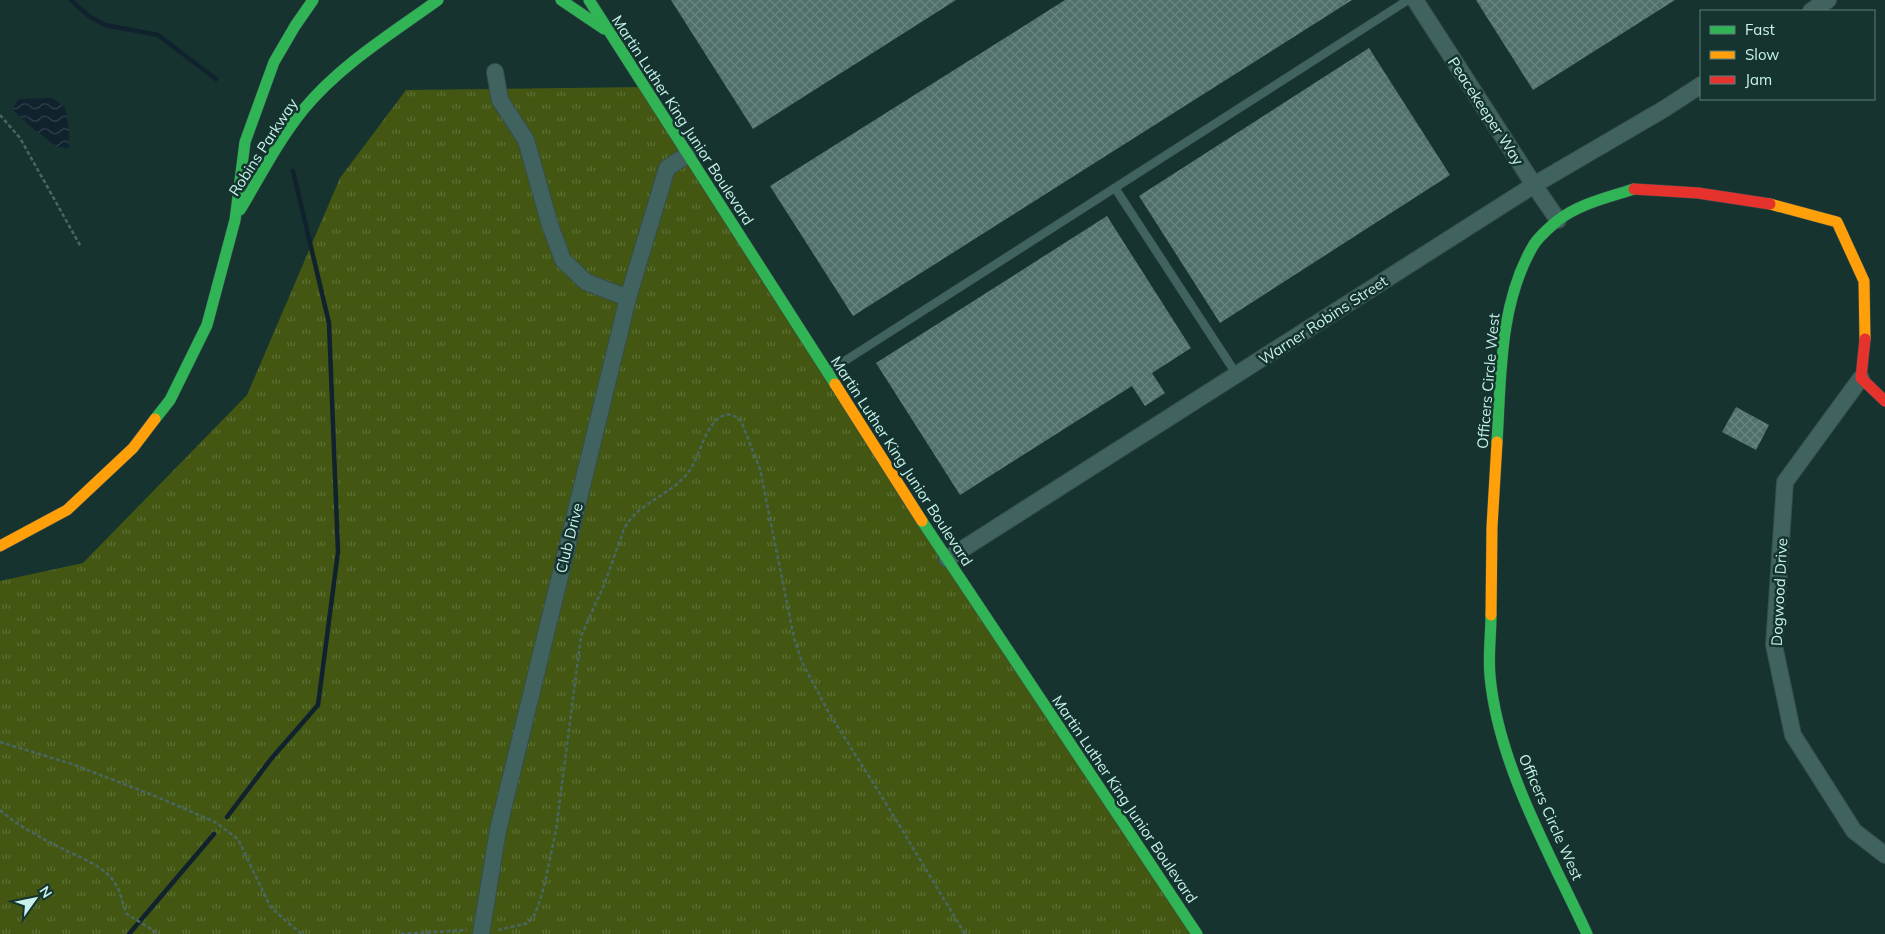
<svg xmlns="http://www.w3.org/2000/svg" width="1885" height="934" viewBox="0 0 1885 934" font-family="Mulish,sans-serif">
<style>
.grass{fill:url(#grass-tufts)}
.water{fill:url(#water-waves)}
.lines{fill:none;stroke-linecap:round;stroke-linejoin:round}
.stream{stroke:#10222d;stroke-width:4.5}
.building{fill:url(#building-cross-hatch)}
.lane-casing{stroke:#364e4b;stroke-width:9}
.street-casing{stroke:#364e4b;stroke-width:18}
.fast-casing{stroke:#364e4b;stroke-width:12}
.slow-casing{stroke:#364e4b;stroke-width:12}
.jam-casing{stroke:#364e4b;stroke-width:12}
.path{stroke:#4a6663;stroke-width:2.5;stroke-dasharray:4 2.5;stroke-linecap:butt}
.lane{stroke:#40635f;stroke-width:8}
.street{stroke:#40635f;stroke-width:16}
.fast{stroke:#30b455;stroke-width:11}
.slow{stroke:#ff9f0a;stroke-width:11}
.jam{stroke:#e5322d;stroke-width:11}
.labels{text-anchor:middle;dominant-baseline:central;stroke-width:5;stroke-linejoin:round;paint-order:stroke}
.street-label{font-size:15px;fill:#c7f3eb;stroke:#15332f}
</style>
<defs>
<pattern id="grass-tufts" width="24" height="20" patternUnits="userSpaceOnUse" patternTransform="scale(1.25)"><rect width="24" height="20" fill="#435713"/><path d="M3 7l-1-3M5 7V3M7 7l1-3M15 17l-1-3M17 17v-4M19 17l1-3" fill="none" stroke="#5d7036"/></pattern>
<pattern id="water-waves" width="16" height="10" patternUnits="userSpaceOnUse" patternTransform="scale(1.25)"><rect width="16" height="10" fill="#10222d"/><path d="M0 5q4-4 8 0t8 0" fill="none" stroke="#31434c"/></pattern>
<pattern id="building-cross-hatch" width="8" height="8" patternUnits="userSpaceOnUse" patternTransform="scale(1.25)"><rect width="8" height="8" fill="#51706c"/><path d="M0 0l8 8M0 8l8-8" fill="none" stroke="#698581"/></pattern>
</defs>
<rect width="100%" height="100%" fill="#163330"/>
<path class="grass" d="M644,87L1190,934H0V581L83,563L247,395L340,178L406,90Z"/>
<path class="water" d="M52,98L65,107L69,129V148L57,147L31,127L12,109L19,99Z"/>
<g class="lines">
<g class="stream">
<path d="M71,0L90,17L105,25L158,35L216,79"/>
<path d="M227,817L271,759L318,705L338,552L329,323L293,171"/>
<path d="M129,934L214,834"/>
</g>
</g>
<g class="building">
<path d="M671,0H956L753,129Z"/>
<path d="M1065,0H1352L853,316L770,186Z"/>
<path d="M1476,0H1675L1533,90Z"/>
<path d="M1369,48L1450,175L1220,323L1139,196Z"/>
<path d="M1107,216L1191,348L1152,373L1165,393L1145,406L1132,386L960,495L876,363Z"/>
<path d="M1736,407L1769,425L1756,450L1722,432Z"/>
</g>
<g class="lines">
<g class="lane-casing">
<g id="lane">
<path d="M1115,188L1237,375"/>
<path d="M829,371L1408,0"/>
</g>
</g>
<g class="street-casing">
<g id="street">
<path d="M1415,0L1534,185L1558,220"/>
<path d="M1811,11L1828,0"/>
<path d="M495,72L500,100L526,140L550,225L563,260L586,282L628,298"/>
<path d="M1861,378L1785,482L1774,645L1793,735L1854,831L1885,855"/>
<path d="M947,559L1534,185L1664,109L1701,85"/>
<path d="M481,934L498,830L628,298L667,168L687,155"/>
</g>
</g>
<g class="fast-casing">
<g id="fast">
<path d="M561,0L604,29"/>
<path d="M589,0L835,384"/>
<path d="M240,210C260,177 278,141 303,110C340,65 391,34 438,0"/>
<path d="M155,419L170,400L207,325L235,220L245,142L274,62L295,26L313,0"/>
<path d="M1497,442C1501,377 1499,304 1533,246C1538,237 1549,228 1557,221C1578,204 1609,197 1634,189"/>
<path d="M922,521L1197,934"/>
<path d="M1491,615C1491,635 1488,656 1490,676C1498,764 1550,854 1587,934"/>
</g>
</g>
<g class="slow-casing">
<g id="slow">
<path d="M1770,204L1837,222L1864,281L1865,339"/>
<path d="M835,384L922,521"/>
<path d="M0,546L67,510L133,448L155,419"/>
<path d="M1491,615L1492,527L1497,442"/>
</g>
</g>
<g class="jam-casing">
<g id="jam">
<path d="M1634,189L1698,193L1770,204"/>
<path d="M1865,339L1861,378L1885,401"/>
</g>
</g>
<g class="path">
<path d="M0,115L20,138L81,247"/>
<path d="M0,742L72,764L155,796L215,822L238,839L270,906L288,923L302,934"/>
<path d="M0,810C17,825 39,837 59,847C76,856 100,864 112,879C122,891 121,903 127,914L159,934"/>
<path d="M498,930L528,923L534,916L539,903L544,887L556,830L581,636L604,585L624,529C637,503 668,497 687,474C702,456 703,422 727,414L737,417L741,421L760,469L794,638L802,662L829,713L887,805L965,934"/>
<path d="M401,934L467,930"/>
</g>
<use href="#lane" class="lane"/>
<use href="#street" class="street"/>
<use href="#fast" class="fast"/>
<use href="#slow" class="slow"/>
<use href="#jam" class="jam"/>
</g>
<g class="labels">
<g class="street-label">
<text transform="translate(1486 111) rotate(57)">Peacekeeper Way</text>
<text transform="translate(683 120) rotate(57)">Martin Luther King Junior Boulevard</text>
<text transform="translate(263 147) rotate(-57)">Robins Parkway</text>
<text transform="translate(1323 320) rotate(-33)">Warner Robins Street</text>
<text transform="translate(1488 381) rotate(-85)">Officers Circle West</text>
<text transform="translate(902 461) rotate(57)">Martin Luther King Junior Boulevard</text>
<text transform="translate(569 538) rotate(-76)">Club Drive</text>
<text transform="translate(1779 592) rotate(-87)">Dogwood Drive</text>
<text transform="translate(1125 799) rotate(56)">Martin Luther King Junior Boulevard</text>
<text transform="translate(1551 817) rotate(66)">Officers Circle West</text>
</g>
</g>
<rect x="1700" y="10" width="175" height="90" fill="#15332f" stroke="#5c807a"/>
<rect x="1710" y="26" width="25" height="8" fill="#30b455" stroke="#5c807a"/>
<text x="1745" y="35" font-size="15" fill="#c7f3eb">Fast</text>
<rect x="1710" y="51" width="25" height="8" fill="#ff9f0a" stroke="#5c807a"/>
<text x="1745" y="60" font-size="15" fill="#c7f3eb">Slow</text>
<rect x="1710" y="76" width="25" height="8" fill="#e5322d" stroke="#5c807a"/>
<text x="1745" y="85" font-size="15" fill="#c7f3eb">Jam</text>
<g transform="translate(35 899) rotate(57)" stroke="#15332f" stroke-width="4" paint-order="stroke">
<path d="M0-4L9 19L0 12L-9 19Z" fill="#c7f3eb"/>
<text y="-8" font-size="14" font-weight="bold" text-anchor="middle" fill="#c7f3eb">N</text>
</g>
</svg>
